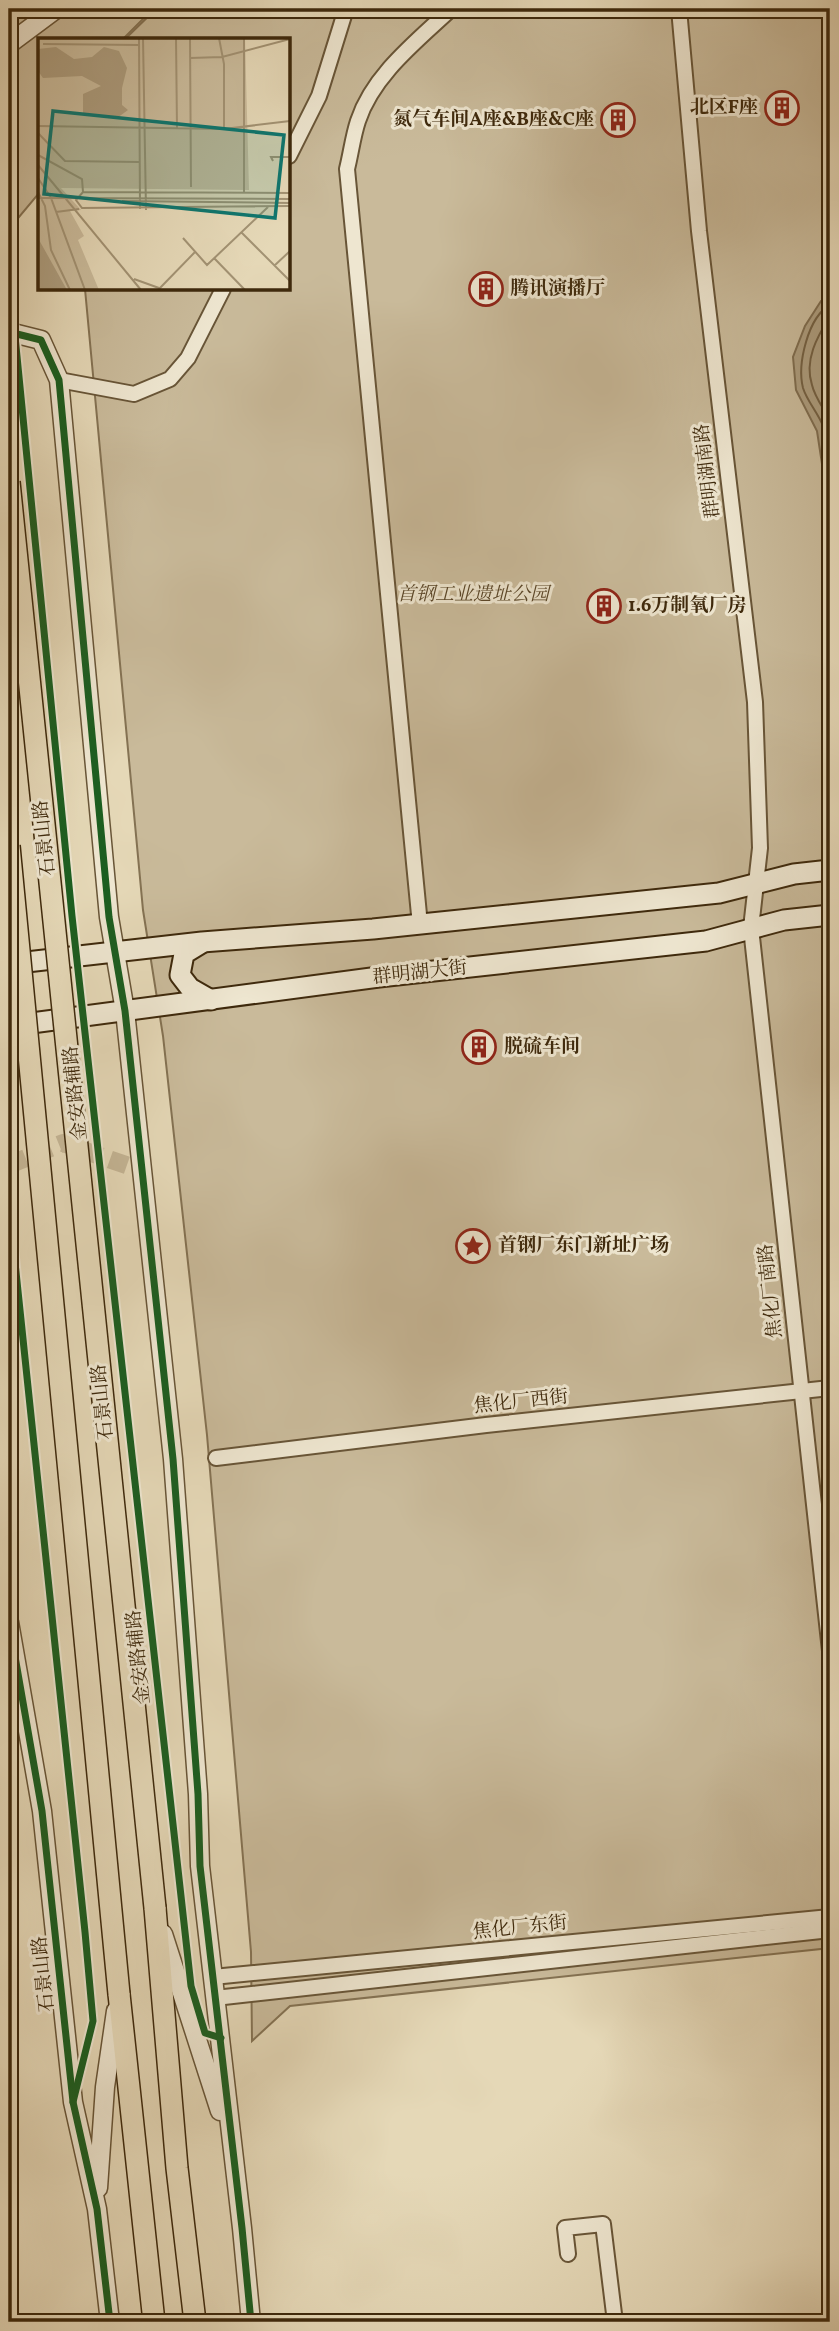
<svg xmlns="http://www.w3.org/2000/svg" width="839" height="2331" viewBox="0 0 839 2331" font-family="Vollkorn,'Noto Serif SC',serif">
<style>
.green{fill:#c9ba9a;stroke:#847253;stroke-width:2}
.water{fill:#ac9c7d;stroke:#806e50;stroke-width:2}
.lines{fill:none;stroke-linecap:round;stroke-linejoin:round}
.shore{stroke:#756244;stroke-width:2}
.tertiary-tunnel{stroke:#c4b595;stroke-width:18;stroke-dasharray:18 9;stroke-linecap:butt}
.minor-casing{stroke:#685537;stroke-width:18}
.tertiary-casing{stroke:#685537;stroke-width:21}
.secondary-casing{stroke:#3e290c;stroke-width:23}
.primary-casing{stroke:#3e290c;stroke-width:24}
.minor{stroke:#eee6d0;stroke-width:14}
.tertiary{stroke:#eee6d0;stroke-width:18}
.secondary{stroke:#eee6d0;stroke-width:19}
.primary{stroke:#e5d8b7;stroke-width:21}
.primary-bridge-casing{stroke:#3e290c;stroke-width:24;stroke-linecap:butt}
.primary-bridge{stroke:#e5d8b7;stroke-width:21}
.cycleway-casing{stroke:#eee6d0;stroke-width:11}
.cycleway{stroke:#1b5e20;stroke-width:7}
.labels{text-anchor:middle;dominant-baseline:central;stroke-width:6;stroke-linejoin:round;paint-order:stroke}
.poi-label{font-size:19px;font-weight:bold;fill:#3e290c;stroke:#eee6d0;text-anchor:start}
.street-label{font-size:19px;fill:#3e290c;stroke:#eee6d0}
.park-label{font-size:19px;font-style:italic;fill:#5a4628;stroke:#eee6d0}
.inset-road{fill:none;stroke:#a29273;stroke-width:2}
.view{fill:#0f766e;fill-opacity:0.15;stroke:#0f766e;stroke-width:3.5}
.inset-edge{fill:none;stroke:#3e290c;stroke-width:3.5}
</style>
<rect width="100%" height="100%" fill="#e5d8b7"/>
<filter id="stains"><feTurbulence type="fractalNoise" baseFrequency=".00286" numOctaves="4"/><feColorMatrix values="0 0 0 0 .2 0 0 0 0 .09 0 0 0 0 .02 0 0 0 .5 -.17"/></filter>
<radialGradient id="worn" r=".72"><stop offset=".6" stop-color="#630" stop-opacity="0"/><stop offset="1" stop-color="#630" stop-opacity=".3"/></radialGradient>
<g class="green">
<path d="M9,9H153L122,40H40V192L9,229Z"/>
<path d="M156,9H830V1948L290,2006L252,2041L251,1952L207,1435L163,1036L143,910L85,289H289V40H124Z"/>
</g>
<path class="water" d="M830,297V503L824,477L817,431L796,390L793,357L805,326L821,301Z"/>
<g class="lines">
<g class="shore">
<path d="M830,305C808,317 797,364 803,388C807,401 818,413 823,426C829,440 828,459 830,474"/>
<path d="M830,316C817,337 804,360 812,385C815,398 825,410 830,421"/>
</g>
<path class="tertiary-tunnel" d="M9,1165L63,1143L143,1171"/>
<g class="minor-casing">
<g id="minor">
<path d="M679,9L699,231L755,702L760,848L751,928L830,1651"/>
<path d="M289,156L319,96L346,9"/>
<path d="M59,380L134,394L170,379L188,358L223,289"/>
<path d="M420,925L347,169C351,153 353,136 358,121C373,75 417,41 451,9"/>
<path d="M216,1458L486,1425L830,1388"/>
<path d="M213,1977L830,1917"/>
<path d="M215,1998L830,1930"/>
<path d="M568,2254L565,2228L603,2224L615,2322"/>
</g>
</g>
<g class="tertiary-casing">
<g id="tertiary">
<path d="M9,44L56,9"/>
<path d="M9,332L41,340L59,380L109,917L125,1011L173,1459L198,1794L200,1866L242,2228L251,2322"/>
<path d="M9,1622L42,1811L73,2102L97,2209L110,2322"/>
<path d="M163,1934L220,2111"/>
<path d="M98,2188L105,2087L116,2011"/>
</g>
</g>
<g class="secondary-casing">
<g id="secondary">
<path d="M202,943L184,954L180,975L190,988L211,1000"/>
<path d="M9,964L202,942L373,929L719,893L794,874L830,870"/>
<path d="M9,1026L379,977L706,941L784,920L830,915"/>
</g>
</g>
<g class="primary-casing">
<g id="primary">
<path d="M155,1908L177,2168L195,2322"/>
<path d="M119,1994L154,2322"/>
</g>
</g>
<use href="#minor" class="minor"/>
<use href="#tertiary" class="tertiary"/>
<use href="#secondary" class="secondary"/>
<use href="#primary" class="primary"/>
<g class="primary-bridge-casing">
<g id="primary-bridge">
<path d="M9,482L155,1908"/>
<path d="M9,846L119,1994"/>
</g>
</g>
<use href="#primary-bridge" class="primary-bridge"/>
<g class="cycleway-casing">
<g id="cycleway">
<path d="M9,275L72,916L191,1986L205,2033L221,2038"/>
<path d="M9,332L41,340L59,380L109,917L125,1011L173,1459L198,1794L200,1866L242,2228L251,2322"/>
<path d="M9,1205L85,1932L93,2021L73,2102"/>
<path d="M9,1622L42,1811L73,2102L97,2209L110,2322"/>
</g>
</g>
<use href="#cycleway" class="cycleway"/>
</g>
<defs>
<g id="building-ring" transform="scale(1.75)"><circle r="9.5" fill="#eee6d0" stroke="#8f2418" stroke-width="1.5"/><path d="M-4-6H4V6H1V3H-1V6H-4ZM-2.5-4.3h1.7v1.8h-1.7ZM.8-4.3h1.7v1.8H.8ZM-2.5-1h1.7V.8h-1.7ZM.8-1h1.7V.8H.8Z" fill="#8f2418"/></g>
<g id="sight-ring" transform="scale(1.75)"><circle r="9.5" fill="#eee6d0" stroke="#8f2418" stroke-width="1.5"/><path d="M0-6L1.8-2.2L6-1.7L2.9 1.2L3.7 5.4L0 3.3L-3.7 5.4L-2.9 1.2L-6-1.7L-1.8-2.2Z" fill="#8f2418"/></g>
</defs>
<g fill-rule="evenodd">
<use href="#building-ring" x="782" y="108"/>
<use href="#building-ring" x="618" y="120"/>
<use href="#building-ring" x="486" y="289"/>
<use href="#building-ring" x="604" y="606"/>
<use href="#building-ring" x="479" y="1047"/>
<use href="#sight-ring" x="473" y="1246"/>
</g>
<g class="labels">
<g class="poi-label">
<text x="758" y="108" text-anchor="end">北区F座</text>
<text x="594" y="120" text-anchor="end">氮气车间A座&amp;B座&amp;C座</text>
<text x="510" y="289">腾讯演播厅</text>
<text x="628" y="606">1.6万制氧厂房</text>
<text x="504" y="1047">脱硫车间</text>
<text x="498" y="1246">首钢厂东门新址广场</text>
</g>
<g class="street-label">
<text transform="translate(708 471) rotate(-97)">群明湖南路</text>
<text transform="translate(45 838) rotate(-96)">石景山路</text>
<text transform="translate(420 973) rotate(-6)">群明湖大街</text>
<text transform="translate(76 1093) rotate(-96)">金安路辅路</text>
<text transform="translate(771 1291) rotate(-96)">焦化厂南路</text>
<text transform="translate(103 1402) rotate(-96)">石景山路</text>
<text transform="translate(521 1402) rotate(-6)">焦化厂西街</text>
<text transform="translate(139 1657) rotate(-96)">金安路辅路</text>
<text transform="translate(520 1928) rotate(-6)">焦化厂东街</text>
<text transform="translate(44 1974) rotate(-96)">石景山路</text>
</g>
<g class="park-label">
<text x="473" y="595">首钢工业遗址公园</text>
</g>
</g>
<g transform="translate(38 38)">
<rect width="252" height="252" fill="#e5d8b7"/>
<path d="M0,0H207L211,152L23,150L43,172L32,173L46,198L40,202L61,252H0Z" fill="#c9ba9a"/>
<path d="M18,9L36,21L54,19L66,9L81,13L89,30L84,50V67L90,72L79,80L45,77V56L63,48L44,38L5,40L0,33V11ZM0,182V200L29,252H0Z" fill="#ac9c7d"/>
<path class="inset-road" d="M101,0L102,171M105,0L108,172M138,0L139,91M152,0L153,149M181,0L186,26V91M5,6L101,7M152,20L184,19L252,1M0,88L186,91L252,83M0,95L27,123L101,124M0,117L44,141L45,154M235,123L233,119H252M0,127L103,252M0,140L13,160L47,252M0,154L7,168L13,212L32,252M206,155V0M252,155L45,154L38,162L44,170L252,168M252,155V88M0,160L252,161M84,163L252,165M18,174L41,171M203,194L252,243M145,200L169,227L230,169M176,220L207,252M236,228L252,213M96,241L121,250M121,251L157,214"/>
<path class="view" d="M15,73L246,97L237,180L6,156Z"/>
<rect width="252" height="252" class="inset-edge"/>
</g>
<rect width="839" height="2331" fill="none" stroke="#e5d8b7" stroke-width="35"/>
<rect x="10" y="10" width="818" height="2310" fill="none" stroke="#3e290c" stroke-width="3.5"/>
<rect x="18" y="18" width="804" height="2296" fill="none" stroke="#3e290c" stroke-width="2"/>
<rect width="100%" height="100%" filter="url(#stains)"/>
<rect width="100%" height="100%" fill="url(#worn)"/>
</svg>
